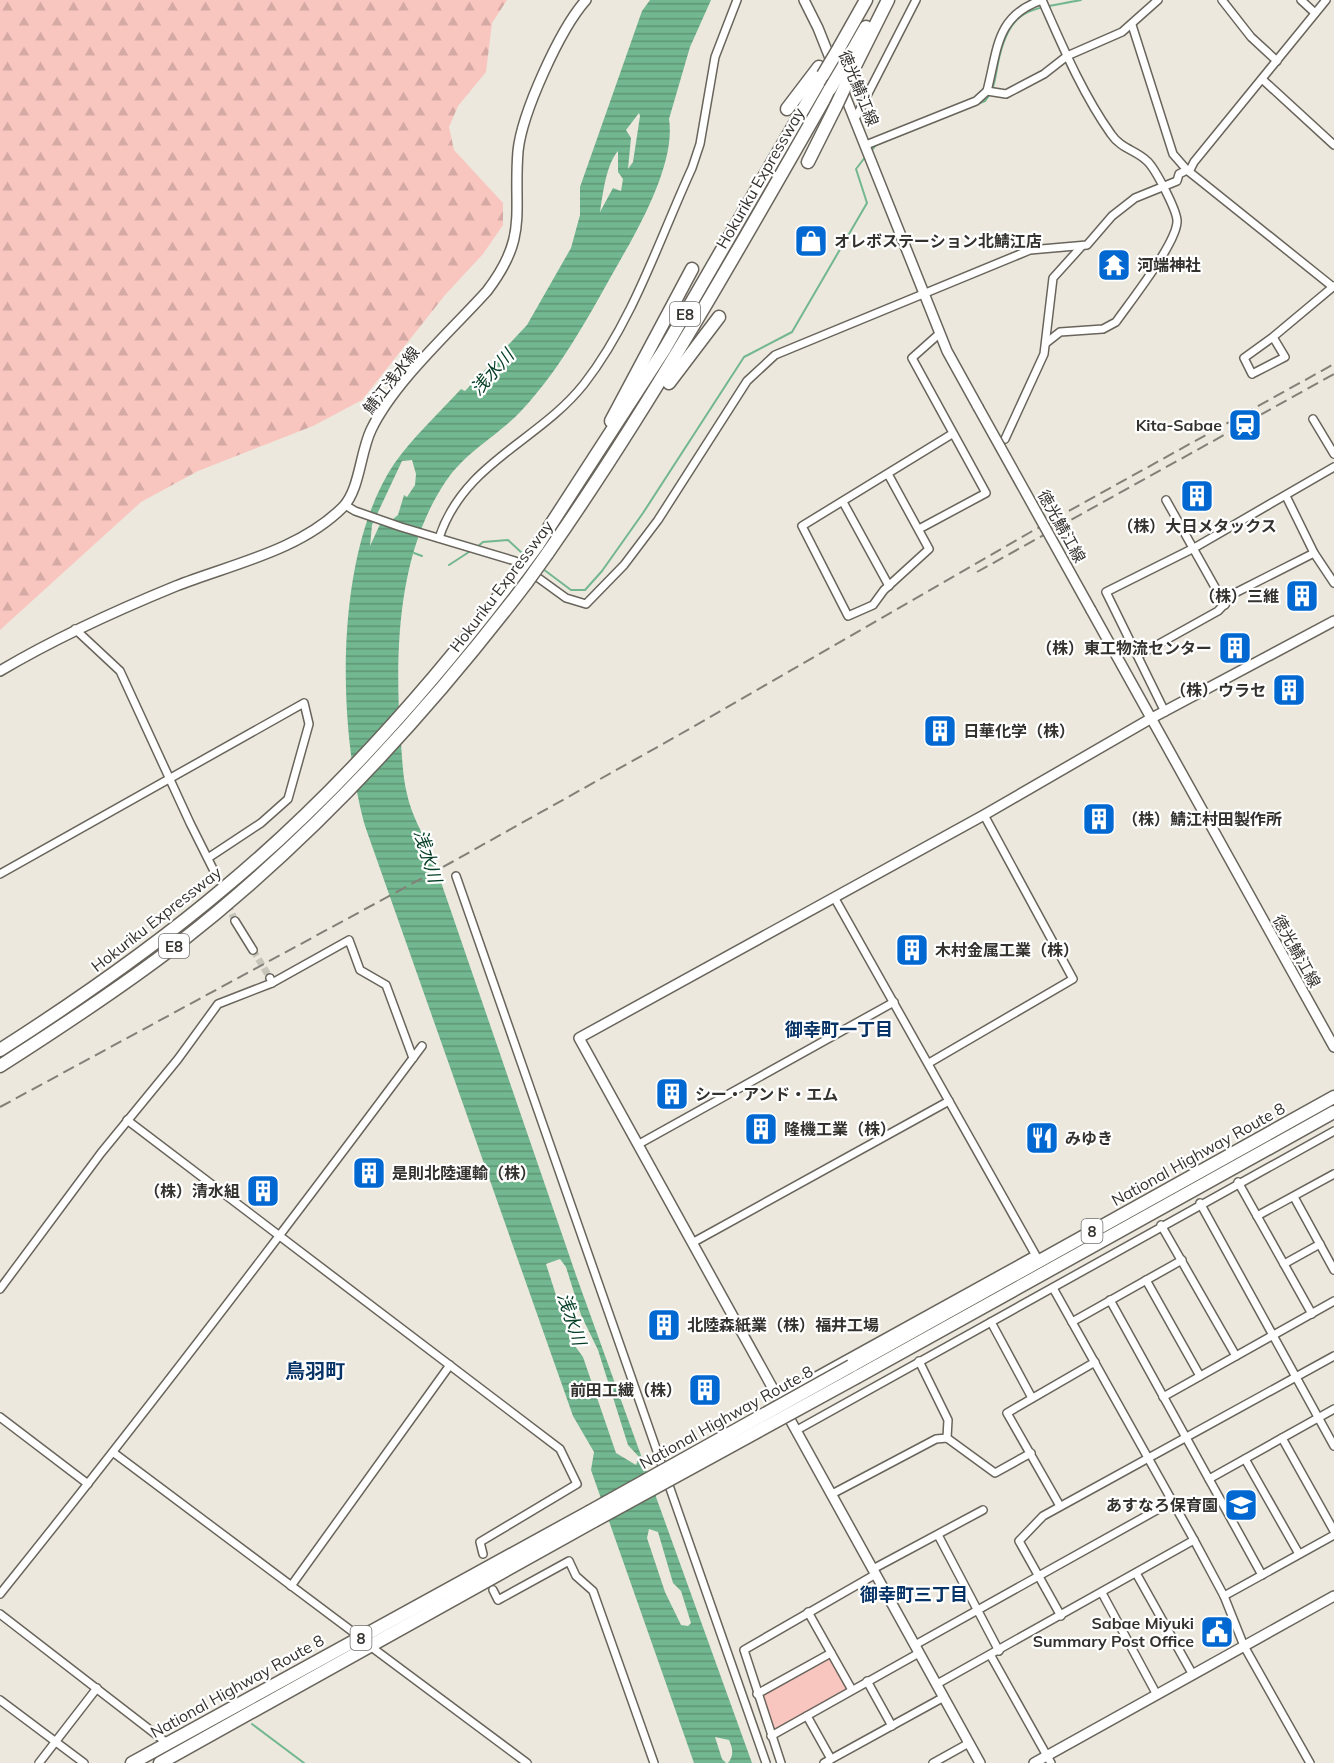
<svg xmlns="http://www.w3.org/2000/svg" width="1334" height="1763" viewBox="0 0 1334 1763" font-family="Mulish,'Noto Sans JP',sans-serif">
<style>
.green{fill:#f9c5bf}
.forest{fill:url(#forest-firs)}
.water{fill:url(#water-rules);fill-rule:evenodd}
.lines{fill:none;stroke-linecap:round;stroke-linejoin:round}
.stream{stroke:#72b78f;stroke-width:2}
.street-tunnel{stroke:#c7c4ba;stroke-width:7;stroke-dasharray:7 3.5;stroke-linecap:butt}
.street-casing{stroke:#69655c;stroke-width:10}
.secondary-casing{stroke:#69655c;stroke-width:12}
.highway-casing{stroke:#69655c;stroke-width:15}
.street{stroke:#fff;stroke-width:7}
.secondary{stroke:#fff;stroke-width:9}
.highway{stroke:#fff;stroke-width:12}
.rail{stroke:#838079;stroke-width:2;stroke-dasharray:12 6;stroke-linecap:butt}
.secondary-bridge-casing{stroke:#69655c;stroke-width:12;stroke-linecap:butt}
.highway-bridge-casing{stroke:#69655c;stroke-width:15;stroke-linecap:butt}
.secondary-bridge{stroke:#fff;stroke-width:9}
.highway-bridge{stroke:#fff;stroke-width:12}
.labels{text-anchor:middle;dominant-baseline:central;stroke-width:4.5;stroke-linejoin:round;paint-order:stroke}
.shield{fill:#fff;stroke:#71706d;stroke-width:1.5}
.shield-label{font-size:15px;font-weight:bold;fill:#34322e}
.street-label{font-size:16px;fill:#34322e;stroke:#fff}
.poi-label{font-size:16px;font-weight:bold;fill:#34322e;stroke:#fff;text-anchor:start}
.water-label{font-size:18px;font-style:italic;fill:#043e24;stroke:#fff}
.neighbourhood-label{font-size:18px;font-weight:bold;fill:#083366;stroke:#fff}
.quarter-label{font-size:20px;font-weight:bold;fill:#083366;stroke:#fff}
</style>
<defs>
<pattern id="forest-firs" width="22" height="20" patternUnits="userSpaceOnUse" patternTransform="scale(1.5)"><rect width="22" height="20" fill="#f9c5bf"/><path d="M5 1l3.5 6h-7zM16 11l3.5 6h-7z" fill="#d6aaa4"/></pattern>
<pattern id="water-rules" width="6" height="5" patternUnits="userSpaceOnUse" patternTransform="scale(1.5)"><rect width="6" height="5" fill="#72b78f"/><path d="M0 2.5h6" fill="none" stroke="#5e9575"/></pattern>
</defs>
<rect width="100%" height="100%" fill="#ece8dd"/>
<path class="green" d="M830,1656L849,1689L778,1729L773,1728L761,1695Z"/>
<path class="forest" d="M0,0H507L492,23L486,72L458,106L449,127L454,150L503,203V225L483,254L445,295L362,400L313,426L198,471L141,502L0,630Z"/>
<path class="water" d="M650,0H711L690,47L669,119C675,157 648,210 630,243C597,300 567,362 522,410C498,436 466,451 446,481C398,552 395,648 400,731C402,751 402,774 407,794C411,814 423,834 431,853L577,1278L752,1763H728C734,1755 733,1749 729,1740L715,1737L722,1759L726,1763H694L591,1470L594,1452L573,1416L365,826C337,725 334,554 394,464C413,437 439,413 461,389L465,391L527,325L571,248L580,215V187L642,11ZM639,113L640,116L633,162L628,169L631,138L626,130ZM618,151V172L623,179L621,191L613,188L600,212C603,193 606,165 618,151ZM412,460L416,474L415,485L407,497L404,495L398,515L393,519L382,520L370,546L372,525L402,461ZM560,1259L566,1267L581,1315L598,1350L628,1445L639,1457L636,1465L616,1453L583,1357L570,1339L546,1264ZM649,1529L658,1532L673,1583L681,1591L691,1623L688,1626L681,1625L665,1592L647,1538Z"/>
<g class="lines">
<g class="stream">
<path d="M870,152L876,145L985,101C995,89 995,78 998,63C1010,5 1031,10 1081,0"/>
<path d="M477,547L483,542L508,540L524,555"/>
<path d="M414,553L422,556"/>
<path d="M449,565L472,550"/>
<path d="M543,569L571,590H585L602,571L643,513L744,357L792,332L867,203L856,169L866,156"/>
<path d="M252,1724L304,1763"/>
</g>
<g class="street-tunnel">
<path d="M216,875L235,921"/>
<path d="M253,950L270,978"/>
</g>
<g class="street-casing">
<g id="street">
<path d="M1042,0C1062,45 1082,93 1111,134C1121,149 1136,150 1147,161C1155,168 1178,212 1177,222C1176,244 1130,302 1116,322L1103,329L1060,332L1046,343"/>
<path d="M1222,0L1251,37L1277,61"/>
<path d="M1301,0L1315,13"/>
<path d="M1132,25L1173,154L1187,170"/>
<path d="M1262,79L1334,145"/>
<path d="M987,91C998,50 995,16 1042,0"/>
<path d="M855,119L916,0"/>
<path d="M866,145L976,101L987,91L1006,94L1044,74L1067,56L1122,32L1158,0"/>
<path d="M1190,170L1194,162L1326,0"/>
<path d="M1273,337L1244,358L1252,374L1285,357L1273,337L1334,286"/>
<path d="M1313,419L1334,454"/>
<path d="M1005,439L1044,354L1053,278L1081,247"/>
<path d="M888,474L929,549L884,590L873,605L848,616L802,526L952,434"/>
<path d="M1286,496L1314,553L1334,583"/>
<path d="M1166,500L1225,605"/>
<path d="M843,502L889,586"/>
<path d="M345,505L355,511L401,527L515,561L566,598L586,604L624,565L658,520L747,381L775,355L1030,250L1087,245L1112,216L1135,198L1177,181L1179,174L1187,170L1333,287"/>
<path d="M919,529L986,493L912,358L940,333"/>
<path d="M439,538C464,462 538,442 584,384C633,321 659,240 692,168L700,144L715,57L737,0"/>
<path d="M75,629L120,671L190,823L216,875"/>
<path d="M1139,655L1218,611L1235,593L1314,553"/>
<path d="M1165,712L1106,592L1194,548L1334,467"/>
<path d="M0,874L304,703L309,724L288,799L261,823L208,858"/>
<path d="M456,876L766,1763"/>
<path d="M834,897L1039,1261"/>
<path d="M235,921L253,950"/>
<path d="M272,983L349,940L360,970L386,985L413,1058"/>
<path d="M929,1063L1073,979L984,815"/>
<path d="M127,1120L560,1449L577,1484L480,1542L483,1554"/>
<path d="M639,1144L894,1002"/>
<path d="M1238,1182L1312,1314"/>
<path d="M1294,1197L1334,1270"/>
<path d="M1200,1203L1334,1446"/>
<path d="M1257,1216L1334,1174"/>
<path d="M1161,1225L1236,1356"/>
<path d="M692,1243L949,1101"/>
<path d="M1284,1264L1320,1244"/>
<path d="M1146,1280L1200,1376"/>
<path d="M1053,1288L1194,1540L1224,1596L1244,1646L1310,1763"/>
<path d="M0,1289L101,1153L178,1059L218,1004L272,983L270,978"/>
<path d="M1110,1300L1262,1575"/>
<path d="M991,1322L1032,1398"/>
<path d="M1072,1322L1182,1260"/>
<path d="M919,1361L948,1420L947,1438"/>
<path d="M778,1397L1035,1255"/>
<path d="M1163,1397L1334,1301"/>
<path d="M0,1417L88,1484"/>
<path d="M797,1430L1334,1131"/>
<path d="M1282,1438L1334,1531"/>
<path d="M114,1453L361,1638"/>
<path d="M1245,1459L1299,1554"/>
<path d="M1209,1479L1334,1409"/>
<path d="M832,1494L936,1439L947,1438L995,1473L1031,1453"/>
<path d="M1060,1506L1007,1413L1095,1362"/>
<path d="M938,1535L999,1651"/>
<path d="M873,1569L983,1510"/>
<path d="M1136,1573L1193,1675"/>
<path d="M291,1586L450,1365"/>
<path d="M493,1590L498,1600L569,1561L576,1576L593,1591L654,1763"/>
<path d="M1102,1593L1157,1695"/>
<path d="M0,1594C145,1414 284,1231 422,1046"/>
<path d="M1224,1596L1334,1535"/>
<path d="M808,1612L852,1690"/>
<path d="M0,1614L167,1743"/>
<path d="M1061,1616L1019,1541L1043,1516L1334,1356"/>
<path d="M915,1645L1173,1501"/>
<path d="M370,1646L527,1763"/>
<path d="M991,1656L1051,1763"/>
<path d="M867,1681L892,1726"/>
<path d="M937,1684L1194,1540"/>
<path d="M757,1694L831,1653"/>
<path d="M0,1700L84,1763"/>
<path d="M807,1716L831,1759"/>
<path d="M771,1736L919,1653"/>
<path d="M39,1763L97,1688"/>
<path d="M781,1763L744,1650L876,1574"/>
<path d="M824,1763L944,1697"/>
<path d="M933,1763L969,1743"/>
</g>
</g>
<g class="secondary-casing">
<g id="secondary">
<path d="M804,0L818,28L947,351L978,407"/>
<path d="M1091,610L1334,1047"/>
<path d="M0,671C57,637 115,611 176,586C232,564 299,551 343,507C360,489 360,453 371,430C394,382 450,332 487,291C529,236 513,213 518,151C522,113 560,29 586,0"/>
<path d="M980,1763L579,1038L984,815L1150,719L1334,621"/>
<path d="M1034,1763L1334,1596"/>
</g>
</g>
<g class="highway-casing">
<g id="highway">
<path d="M839,48L866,0"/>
<path d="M846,62L866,27"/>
<path d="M851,74L888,0"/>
<path d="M787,109L819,67"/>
<path d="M808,162L836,106"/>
<path d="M669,383L719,317"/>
<path d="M611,421L692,269"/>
<path d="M537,546L664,350L823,75"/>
<path d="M547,554C651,405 740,247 830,89"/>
<path d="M0,1050C78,1000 153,948 224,888C335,796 430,688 517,573"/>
<path d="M0,1066C61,1027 122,987 179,943C312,839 425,716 527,582"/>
<path d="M851,1366L1334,1097"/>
<path d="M857,1377L1334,1112"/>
<path d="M132,1763L589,1512"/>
<path d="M160,1763L594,1521"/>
</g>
</g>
<use href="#street" class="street"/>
<use href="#secondary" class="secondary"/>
<use href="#highway" class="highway"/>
<g class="rail">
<path d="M977,572L1334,374"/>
<path d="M0,1107L452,862L677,736L1029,533L1334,364"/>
</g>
<g class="secondary-bridge-casing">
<path id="secondary-bridge" d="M978,407L1091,610"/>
</g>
<g class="highway-bridge-casing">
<g id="highway-bridge">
<path d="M823,75L839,48"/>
<path d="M830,89L846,62"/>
<path d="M836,106L851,74"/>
<path d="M517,573L537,546"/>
<path d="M527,582L547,554"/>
<path d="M589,1512L851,1366"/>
<path d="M594,1521L857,1377"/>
</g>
</g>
<use href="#secondary-bridge" class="secondary-bridge"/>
<use href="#highway-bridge" class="highway-bridge"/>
</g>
<defs>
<g id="shop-square" transform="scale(1.725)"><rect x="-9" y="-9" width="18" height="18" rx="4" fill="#0068d0" stroke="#fff"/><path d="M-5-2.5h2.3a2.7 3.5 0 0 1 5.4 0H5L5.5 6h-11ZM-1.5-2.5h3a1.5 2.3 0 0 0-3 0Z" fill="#fff"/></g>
<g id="temple-square" transform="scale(1.725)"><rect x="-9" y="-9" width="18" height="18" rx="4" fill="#0068d0" stroke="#fff"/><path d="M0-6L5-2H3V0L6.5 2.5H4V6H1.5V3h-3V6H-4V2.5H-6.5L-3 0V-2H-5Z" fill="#fff"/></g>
<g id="station-square" transform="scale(1.725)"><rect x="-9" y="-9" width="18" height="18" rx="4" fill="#0068d0" stroke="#fff"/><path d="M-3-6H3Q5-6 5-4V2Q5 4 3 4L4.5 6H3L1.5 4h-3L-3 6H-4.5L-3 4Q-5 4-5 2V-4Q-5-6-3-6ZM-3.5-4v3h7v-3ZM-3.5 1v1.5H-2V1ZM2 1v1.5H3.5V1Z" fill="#fff"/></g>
<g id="building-square" transform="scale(1.725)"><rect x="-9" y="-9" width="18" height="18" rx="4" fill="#0068d0" stroke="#fff"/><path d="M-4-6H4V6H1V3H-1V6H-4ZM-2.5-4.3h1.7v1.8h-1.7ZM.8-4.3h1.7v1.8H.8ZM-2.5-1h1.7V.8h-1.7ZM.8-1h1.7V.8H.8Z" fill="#fff"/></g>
<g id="restaurant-square" transform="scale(1.725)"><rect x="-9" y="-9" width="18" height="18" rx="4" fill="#0068d0" stroke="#fff"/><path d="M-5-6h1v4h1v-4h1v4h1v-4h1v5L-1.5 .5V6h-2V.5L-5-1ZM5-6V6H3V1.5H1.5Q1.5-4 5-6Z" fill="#fff"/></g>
<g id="school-square" transform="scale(1.725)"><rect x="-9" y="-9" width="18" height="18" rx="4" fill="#0068d0" stroke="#fff"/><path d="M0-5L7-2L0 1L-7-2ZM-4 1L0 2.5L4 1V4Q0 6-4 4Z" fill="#fff"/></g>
<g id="civic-square" transform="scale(1.725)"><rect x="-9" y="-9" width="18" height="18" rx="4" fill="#0068d0" stroke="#fff"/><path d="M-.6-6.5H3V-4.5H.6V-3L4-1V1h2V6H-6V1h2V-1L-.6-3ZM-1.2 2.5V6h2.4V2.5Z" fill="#fff"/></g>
</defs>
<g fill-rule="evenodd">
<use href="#shop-square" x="811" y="241"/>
<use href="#temple-square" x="1114" y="265"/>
<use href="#station-square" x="1245" y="425"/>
<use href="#building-square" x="1197" y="496"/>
<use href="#building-square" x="1302" y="596"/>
<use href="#building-square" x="1235" y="648"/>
<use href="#building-square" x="1289" y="690"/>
<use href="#building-square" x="940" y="731"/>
<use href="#building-square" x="1099" y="819"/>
<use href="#building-square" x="912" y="950"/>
<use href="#building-square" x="672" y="1094"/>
<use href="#building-square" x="761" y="1129"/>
<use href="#restaurant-square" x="1042" y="1138"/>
<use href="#building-square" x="369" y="1173"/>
<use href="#building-square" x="263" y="1191"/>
<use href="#building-square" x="664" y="1325"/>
<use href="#building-square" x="705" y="1390"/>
<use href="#school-square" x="1241" y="1505"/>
<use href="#civic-square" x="1217" y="1632"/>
</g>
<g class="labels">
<g class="shield">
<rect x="670" y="302" width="30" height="24" rx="4.5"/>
<rect x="159" y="934" width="30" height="24" rx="4.5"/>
<rect x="1081.5" y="1219" width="21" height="24" rx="4.5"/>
<rect x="350.5" y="1626" width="21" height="24" rx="4.5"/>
</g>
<g class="shield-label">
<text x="685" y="314">E8</text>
<text x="174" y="946">E8</text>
<text x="1092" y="1231">8</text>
<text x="361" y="1638">8</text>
</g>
<g class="street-label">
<text transform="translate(859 88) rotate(68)">徳光鯖江線</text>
<text transform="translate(760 178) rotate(-60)">Hokuriku Expressway</text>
<text transform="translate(391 380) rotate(-52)">鯖江浅水線</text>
<text transform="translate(1062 526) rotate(61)">徳光鯖江線</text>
<text transform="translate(501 586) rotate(-53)">Hokuriku Expressway</text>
<text transform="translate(156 919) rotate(-38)">Hokuriku Expressway</text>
<text transform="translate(1297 951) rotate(61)">徳光鯖江線</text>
<text transform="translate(1198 1154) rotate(-29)">National Highway Route 8</text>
<text transform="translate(726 1417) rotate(-29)">National Highway Route 8</text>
<text transform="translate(237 1686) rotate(-29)">National Highway Route 8</text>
</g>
<g class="poi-label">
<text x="834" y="241">オレボステーション北鯖江店</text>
<text x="1137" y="265">河端神社</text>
<text x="1222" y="425" text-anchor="end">Kita-Sabae</text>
<text x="1197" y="526" text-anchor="middle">（株）大日メタックス</text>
<text x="1279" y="596" text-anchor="end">（株）三維</text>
<text x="1212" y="648" text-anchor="end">（株）東工物流センター</text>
<text x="1266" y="690" text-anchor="end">（株）ウラセ</text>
<text x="963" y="731">日華化学（株）</text>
<text x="1122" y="819">（株）鯖江村田製作所</text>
<text x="935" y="950">木村金属工業（株）</text>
<text x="695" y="1094">シー・アンド・エム</text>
<text x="784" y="1129">隆機工業（株）</text>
<text x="1065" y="1138">みゆき</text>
<text x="392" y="1173">是則北陸運輸（株）</text>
<text x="240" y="1191" text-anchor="end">（株）清水組</text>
<text x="687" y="1325">北陸森紙業（株）福井工場</text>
<text x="682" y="1390" text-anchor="end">前田工繊（株）</text>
<text x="1218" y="1505" text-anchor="end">あすなろ保育園</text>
<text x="1194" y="1623" text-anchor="end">Sabae Miyuki<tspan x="1194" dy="18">Summary Post Office</tspan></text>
</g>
<g class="water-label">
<text transform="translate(492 372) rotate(-48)">浅水川</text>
<text transform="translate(428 856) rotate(73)">浅水川</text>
<text transform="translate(572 1319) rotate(72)">浅水川</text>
</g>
<g class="neighbourhood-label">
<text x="839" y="1029">御幸町一丁目</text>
<text x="914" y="1594">御幸町三丁目</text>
</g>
<g class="quarter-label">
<text x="315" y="1370">鳥羽町</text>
</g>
</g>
</svg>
